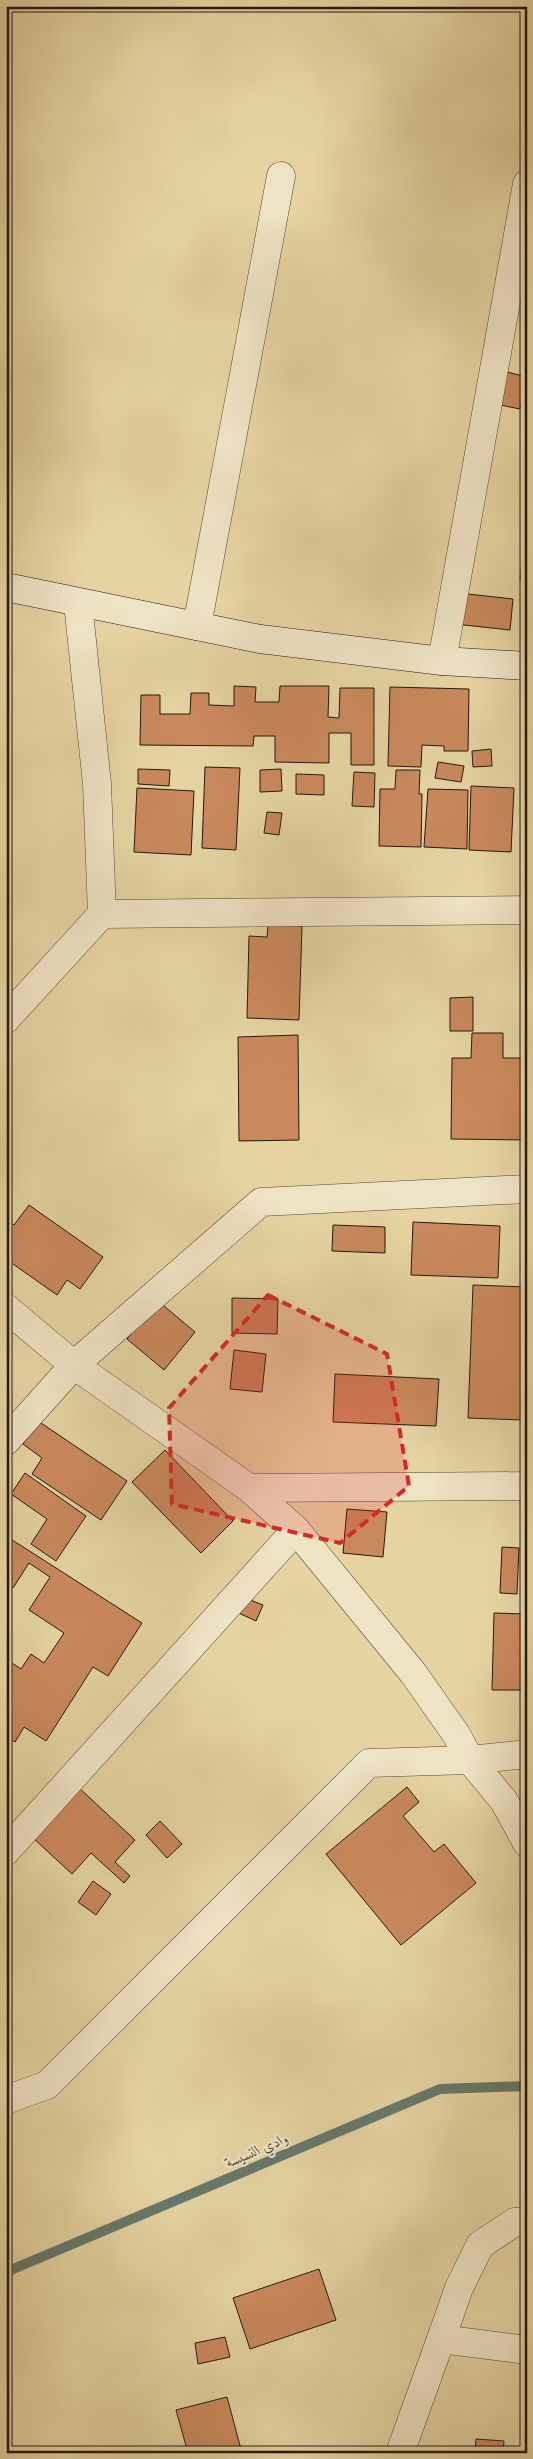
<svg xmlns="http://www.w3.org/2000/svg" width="533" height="2459" viewBox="0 0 533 2459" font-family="'IM FELL Great Primer',Amiri,serif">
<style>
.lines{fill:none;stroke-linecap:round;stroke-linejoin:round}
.stream{stroke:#68786a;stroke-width:10}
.building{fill:#ca895c;stroke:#241712}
.street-casing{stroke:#544636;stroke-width:29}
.secondary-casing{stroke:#241712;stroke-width:29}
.street{stroke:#eee3c3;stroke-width:28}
.secondary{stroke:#eee3c3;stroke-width:28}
.marked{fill:#d62828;fill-opacity:0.2;stroke:#d62828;stroke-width:4;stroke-dasharray:10 6;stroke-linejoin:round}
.labels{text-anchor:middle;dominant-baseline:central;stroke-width:4;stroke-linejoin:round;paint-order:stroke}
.water-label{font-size:15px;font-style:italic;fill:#4c4f45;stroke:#eee3c3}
</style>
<rect width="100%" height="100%" fill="#e5d4a2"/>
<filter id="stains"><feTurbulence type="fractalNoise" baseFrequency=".004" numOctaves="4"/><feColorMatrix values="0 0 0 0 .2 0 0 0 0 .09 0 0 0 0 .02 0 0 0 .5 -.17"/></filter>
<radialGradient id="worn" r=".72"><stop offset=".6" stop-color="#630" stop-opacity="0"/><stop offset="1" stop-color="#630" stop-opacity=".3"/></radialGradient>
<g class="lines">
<path class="stream" d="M6,2272L440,2089L527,2086"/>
</g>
<g class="building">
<path d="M503,371L527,377V395L523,394L520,409L495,404Z"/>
<path d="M527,505V581L520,580Z"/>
<path d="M459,593L513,599L510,630L455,624Z"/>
<path d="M234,686L256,687L255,702H279L280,686H329L328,717L339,718L340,688H374V765H351V733H329V763L275,762V736H254L253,746L140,745L141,695H160V714H190L191,693H209V705L234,706Z"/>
<path d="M390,687L469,689L468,751H444V746L422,745L421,767L388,766Z"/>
<path d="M491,749L492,766L473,767L472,751Z"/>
<path d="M438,762L464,766L461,782L435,778Z"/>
<path d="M205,767L240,768L236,850L202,848Z"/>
<path d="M138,769L170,770L169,786L138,784Z"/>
<path d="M281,769L282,791L260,792V770Z"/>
<path d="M396,770H420L419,794H422L421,847L379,846L380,789H395Z"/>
<path d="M354,772L375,773L374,807L352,806Z"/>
<path d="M296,774L324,775V795L296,794Z"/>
<path d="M471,786L514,788L511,852L469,850Z"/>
<path d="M137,788L194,791L191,855L134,852Z"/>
<path d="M428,789L468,790L467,849L424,847Z"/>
<path d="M267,812L282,813L279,835L264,833Z"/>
<path d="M268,925L302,926L299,1020L247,1018L249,936L267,937Z"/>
<path d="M473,997V1031H450V998Z"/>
<path d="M523,1031H527V1140L451,1139L452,1058H471L472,1033H503V1058H523Z"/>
<path d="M298,1035L299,1140L239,1141L238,1037Z"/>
<path d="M29,1205L103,1257L80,1289L67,1280L57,1295L6,1259V1219L14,1225Z"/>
<path d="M413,1222L500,1226L498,1278L411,1275Z"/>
<path d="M333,1225L385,1227V1253L332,1251Z"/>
<path d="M473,1285L527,1287L523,1420L468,1418Z"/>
<path d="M232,1298L278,1299L277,1334L232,1333Z"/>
<path d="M158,1301L195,1332L164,1370L127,1339Z"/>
<path d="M234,1350L266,1354L262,1392L230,1389Z"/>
<path d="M335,1374L439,1379L436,1426L333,1422Z"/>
<path d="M38,1421L127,1481L101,1520L32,1474L42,1458L23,1444Z"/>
<path d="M165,1450L233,1521L201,1553L132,1482Z"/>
<path d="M25,1473L86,1516L56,1561L31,1544L47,1519L11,1494Z"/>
<path d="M347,1509L387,1512L383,1557L343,1553Z"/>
<path d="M6,1536L142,1623L108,1676L93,1667L46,1741L24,1727L15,1742L6,1736V1659L21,1669L31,1654L44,1663L64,1633L29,1610L50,1577L29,1563L13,1588L6,1584Z"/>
<path d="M502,1547L519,1548L517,1594L500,1593Z"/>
<path d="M238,1595L263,1605L256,1621L232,1610Z"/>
<path d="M494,1613L527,1614V1690H492Z"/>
<path d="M77,1786L135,1840L115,1862L130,1876L124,1883L91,1853L72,1874L31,1836Z"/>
<path d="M407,1787L419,1802L403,1816L434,1852L444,1844L476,1883L401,1945L326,1854Z"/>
<path d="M160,1821L182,1844L167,1858L146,1835Z"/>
<path d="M93,1881L111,1894L96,1915L78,1902Z"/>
<path d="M319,2269L336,2320L250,2349L233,2298Z"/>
<path d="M225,2337L230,2357L198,2364L195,2343Z"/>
<path d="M227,2397L242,2453H188L176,2410Z"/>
<path d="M476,2439L504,2441L503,2453H475Z"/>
</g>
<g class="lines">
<g class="street-casing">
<g id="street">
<path d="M78,603L97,784L102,914"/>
<path d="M197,626L281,176"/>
<path d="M442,661L527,184"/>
<path d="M6,1019L102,914L527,910"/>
<path d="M6,1308L74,1365L249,1488L527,1486"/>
<path d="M6,1441L74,1365L261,1202L527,1189"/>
<path d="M296,1530L413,1673L456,1734L470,1760L504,1801L527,1843"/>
<path d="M6,1851L296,1530L249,1488"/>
<path d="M6,2100L47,2085L369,1763L470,1760L527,1754"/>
<path d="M441,2339L459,2288L480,2245L515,2222L527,2221"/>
<path d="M400,2453L441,2339L527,2350"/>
</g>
</g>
<g class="secondary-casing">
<path id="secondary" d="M6,587L260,639L442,661L527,666"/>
</g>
<use href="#street" class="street"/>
<use href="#secondary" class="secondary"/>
</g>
<path class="marked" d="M268,1295L387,1354L409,1486L340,1543L172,1504L169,1408Z"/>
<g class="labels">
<g class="water-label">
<text transform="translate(257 2150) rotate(-23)">وادي النسيسة</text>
</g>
</g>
<rect width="533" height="2459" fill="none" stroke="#e5d4a2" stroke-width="25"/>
<rect x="8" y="8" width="518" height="2444" fill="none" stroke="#241712" stroke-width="2.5"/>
<rect x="12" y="12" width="508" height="2434" fill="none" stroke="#241712"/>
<rect width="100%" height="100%" filter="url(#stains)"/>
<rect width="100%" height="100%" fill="url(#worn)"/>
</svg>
